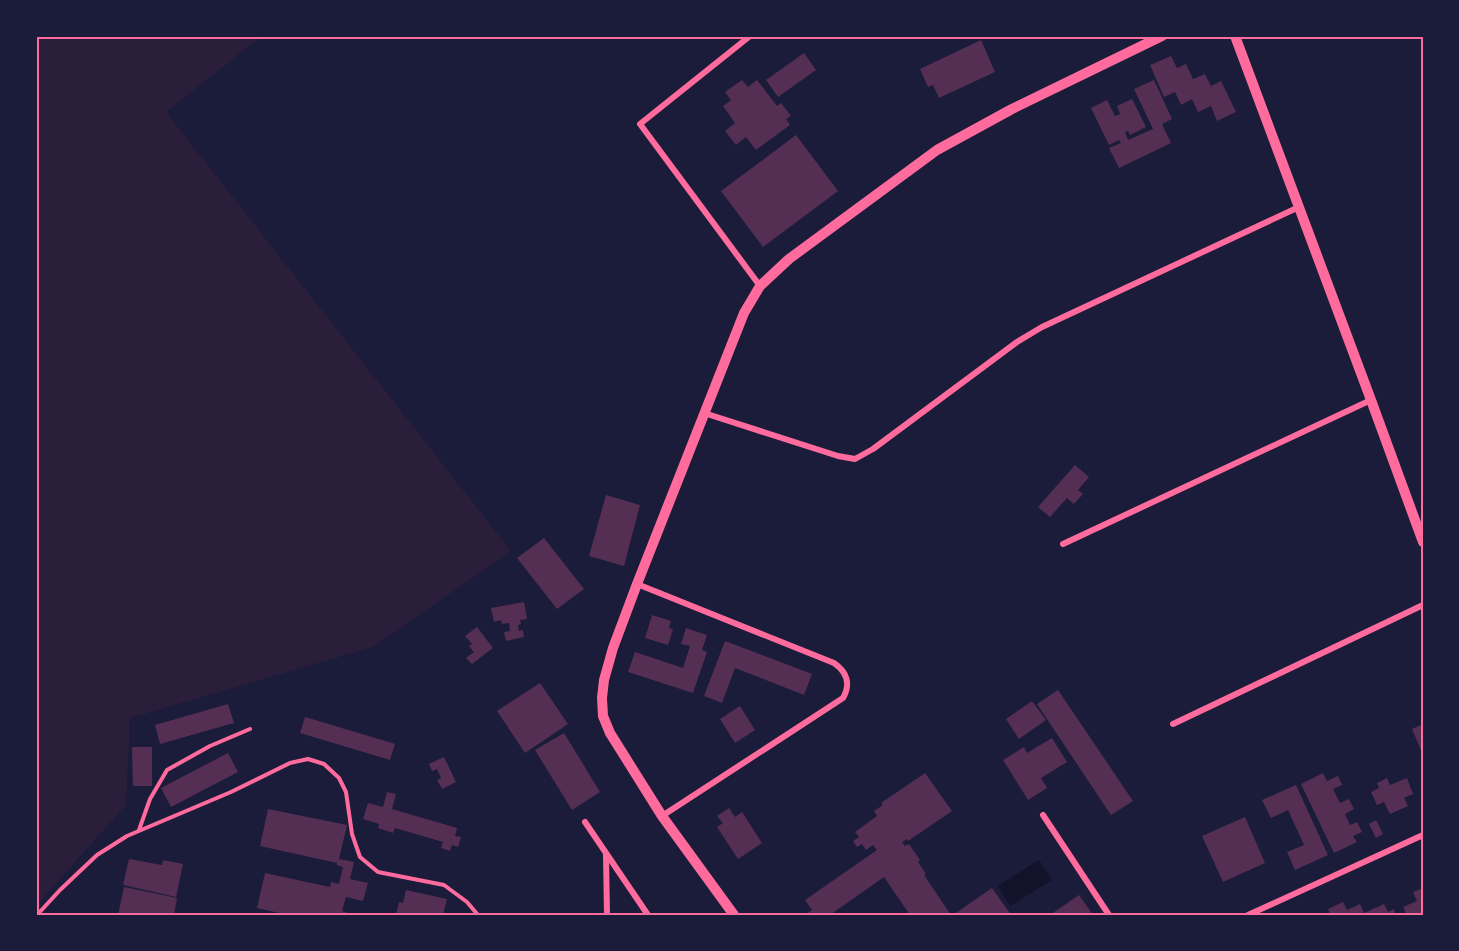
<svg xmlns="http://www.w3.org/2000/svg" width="1459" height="951" viewBox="0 0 1459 951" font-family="Inter,sans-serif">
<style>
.green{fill:#2a1e3b}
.water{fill:#12122b}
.building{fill:#542f53}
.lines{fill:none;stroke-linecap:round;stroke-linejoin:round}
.service{stroke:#ff6b9d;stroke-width:4}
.minor{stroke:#ff6b9d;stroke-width:6}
.tertiary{stroke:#ff6b9d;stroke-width:10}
.secondary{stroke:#ff6b9d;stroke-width:10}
.neatline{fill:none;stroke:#ff6b9d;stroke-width:2}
</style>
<rect width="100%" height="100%" fill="#1b1b3a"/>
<path class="green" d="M36,36H262L166,112L511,551L373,647L130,718L126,805L36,906Z"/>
<path class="water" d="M1039,860L1052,880L1010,906L998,886Z"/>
<g class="building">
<path d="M981,40L995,72L939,98L933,85L928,87L920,69Z"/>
<path d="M804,53L816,70L778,97L766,80Z"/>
<path d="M1171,56L1177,68L1186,64L1193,79L1205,74L1211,86L1221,81L1236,112L1217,121L1211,106L1198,112L1192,99L1181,105L1175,92L1164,97L1150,65Z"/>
<path d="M742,80L748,87L757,80L777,106L781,103L791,116L786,119L790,125L756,150L746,137L736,145L725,131L735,123L723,106L731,100L725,92Z"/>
<path d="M1154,80L1172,119L1162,124L1171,143L1119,168L1109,148L1121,143L1119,140L1109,145L1091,108L1107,100L1115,116L1120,114L1117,106L1132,99L1146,127L1130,135L1128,131L1125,132L1128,140L1153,129L1134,89Z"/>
<path d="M796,135L838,191L763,247L721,191Z"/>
<path d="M1075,465L1089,477L1078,490L1083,494L1074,504L1067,498L1050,517L1038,507Z"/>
<path d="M606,495L640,505L624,566L589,556Z"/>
<path d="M544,538L584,589L557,609L517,558Z"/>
<path d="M524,602L527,619L520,620L521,624L518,625L519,631L523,630L524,637L506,641L504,632L510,631L509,623L502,624L501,620L494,622L491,608Z"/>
<path d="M652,615L671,621L669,628L673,629L668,645L645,638Z"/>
<path d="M477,627L493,648L472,664L466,658L474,652L469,646L472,644L465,636Z"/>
<path d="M686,628L707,635L702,650L707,652L693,693L628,672L635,652L683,668L690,646L681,644Z"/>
<path d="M725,641L812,674L804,695L735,668L722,703L704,696Z"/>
<path d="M540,683L568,724L525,753L497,711Z"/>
<path d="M1058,690L1133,801L1111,815L1037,704Z"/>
<path d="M1032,701L1046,720L1019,739L1006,719Z"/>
<path d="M228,704L234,723L160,744L155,725Z"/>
<path d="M740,706L755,730L735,743L720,719Z"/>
<path d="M305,717L395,744L390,760L300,733Z"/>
<path d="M1423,724V755L1412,729Z"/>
<path d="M564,733L600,792L572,810L535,750Z"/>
<path d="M1052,738L1067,762L1041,778L1047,788L1028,800L1003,760L1024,747L1027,753Z"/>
<path d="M132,747H152V786H133Z"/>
<path d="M228,753L238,772L171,807L161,788Z"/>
<path d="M444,757L456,782L442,789L437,780L441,778L437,769L432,771L429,764Z"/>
<path d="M925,773L952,811L908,841L907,839L902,842L905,846L909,844L920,860L918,862L926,874L924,875L951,915H910L884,877L830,915H809L808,913L812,910L805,900L877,850L873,845L866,850L862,844L857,847L853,841L859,837L855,832L877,816L874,811L883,805L881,803Z"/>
<path d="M1323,773L1327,781L1338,776L1342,785L1333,789L1340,803L1349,799L1354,809L1345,814L1350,825L1357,822L1362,832L1353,836L1357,842L1334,853L1301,784Z"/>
<path d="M1387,778L1390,785L1407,778L1413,794L1404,798L1408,806L1390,814L1384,802L1377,805L1371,792L1379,788L1377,783Z"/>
<path d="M1296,785L1328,855L1295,870L1287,852L1304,845L1288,810L1271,818L1262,800Z"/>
<path d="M387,792L396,794L392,809L457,828L455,836L461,837L458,847L452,845L450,851L441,848L443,842L395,828L393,833L378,828L379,824L363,819L368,803L383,807Z"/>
<path d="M729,808L735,817L742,812L762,843L738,859L717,827L723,823L717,816Z"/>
<path d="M268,809L347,825L339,859L354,862L350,879L368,883L363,901L346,897L342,911L355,915H288L257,908L265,873L330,887L331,882L339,884L343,867L337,865V863L260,846Z"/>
<path d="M1245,817L1265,863L1223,882L1202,836Z"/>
<path d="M1376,820L1383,834L1376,838L1369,824Z"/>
<path d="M129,859L162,865L163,860L183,864L176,897L123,885Z"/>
<path d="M124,887L177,898L174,915H118Z"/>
<path d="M992,888L1011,915H953Z"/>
<path d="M1423,888V915H1407L1403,907L1417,901L1413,892Z"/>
<path d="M406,890L447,899L443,915H396L399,902L403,903Z"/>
<path d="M1079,895L1093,915H1050Z"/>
<path d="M1343,902L1347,910L1360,904L1364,913L1384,904L1388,912L1394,909L1396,915H1330L1328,909Z"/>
</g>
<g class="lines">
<g class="service">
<path d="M139,830L150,799L167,770L210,746L250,729"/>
<path d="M37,915L60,890L97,855L127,836L231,792L290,763L308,759L324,764L339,778L346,792L352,834L360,857L378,872L444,885L467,902L478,915"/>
</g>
<g class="minor">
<path d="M750,36L640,124L760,286"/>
<path d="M704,413L838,456L855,459L873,449L1017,342L1042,327L1299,207"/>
<path d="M1063,544L1371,400"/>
<path d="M637,584L834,663C847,672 851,684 843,698L662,816"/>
<path d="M1173,724L1423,605"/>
<path d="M1043,815L1109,915"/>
<path d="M585,822L648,915"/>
<path d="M606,855L607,915"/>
<path d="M1248,915L1423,835"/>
</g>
<path class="tertiary" d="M734,915L662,816L610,733L603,716L602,698L604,680L613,648L637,584L744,313L760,286L789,259L937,150L1012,109L1162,36"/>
<path class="secondary" d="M1235,36L1371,400L1423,542"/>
</g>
<rect width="1459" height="951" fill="none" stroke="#1b1b3a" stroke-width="75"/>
<rect x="38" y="38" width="1384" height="876" class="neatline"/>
</svg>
